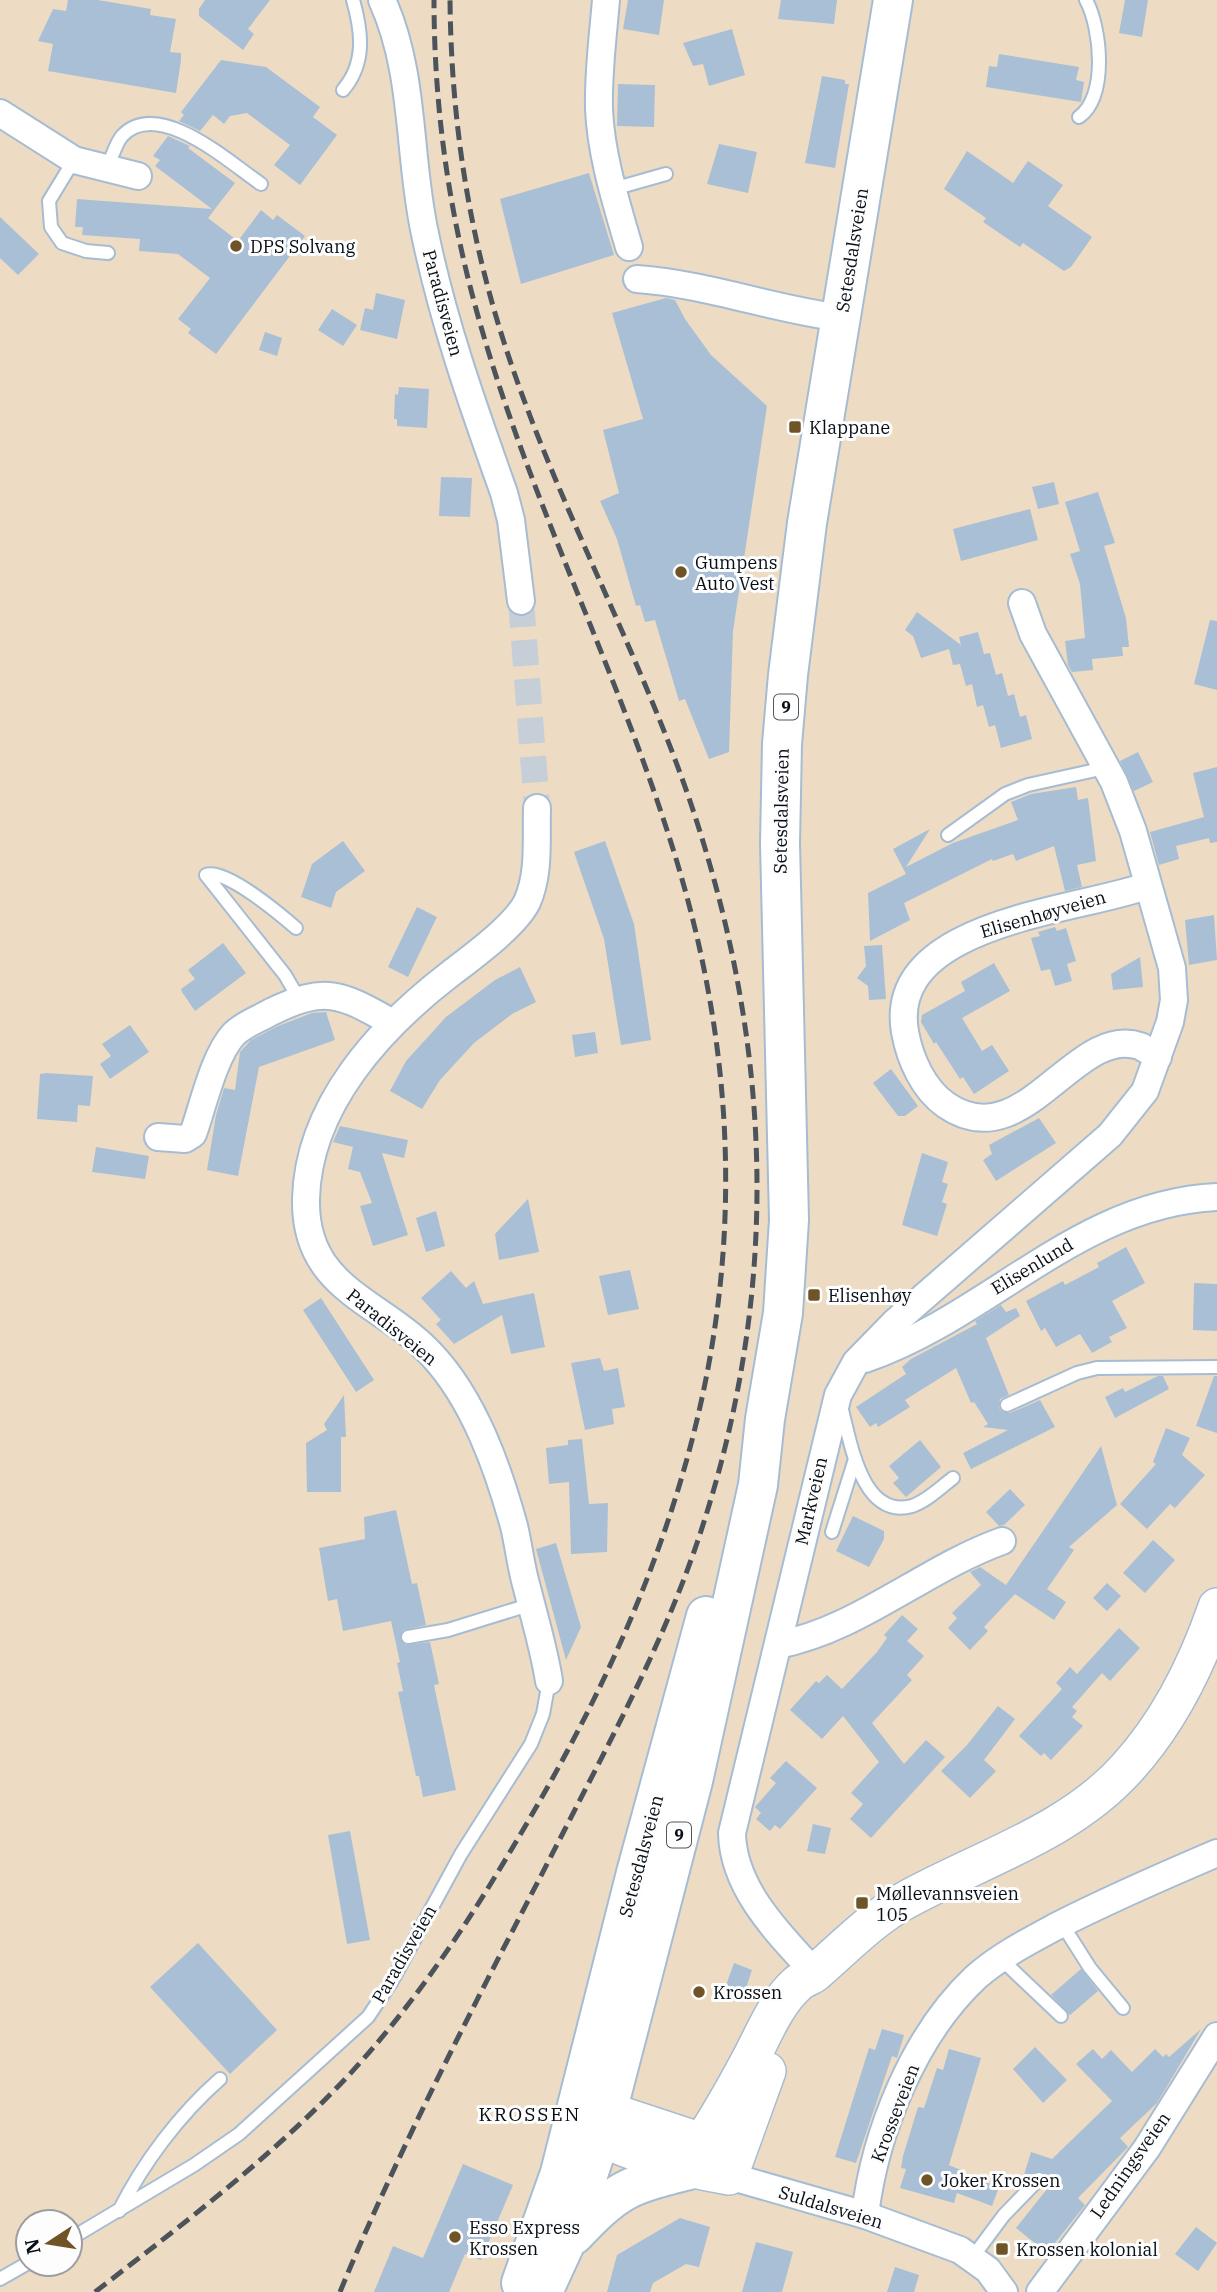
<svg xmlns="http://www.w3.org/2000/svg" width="1217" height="2292" viewBox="0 0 1217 2292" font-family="'IBM Plex Serif',serif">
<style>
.green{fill:#eddcc3;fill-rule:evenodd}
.building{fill:#a9bfd6}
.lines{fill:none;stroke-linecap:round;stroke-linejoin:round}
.minor-tunnel{stroke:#c6cfd8;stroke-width:26;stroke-dasharray:26 13;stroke-linecap:butt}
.service-casing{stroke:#a6bcd3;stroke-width:16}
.minor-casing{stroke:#a6bcd3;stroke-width:30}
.secondary-casing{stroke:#a6bcd3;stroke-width:40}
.trunk-casing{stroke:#a6bcd3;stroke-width:42}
.service{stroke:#fff;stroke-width:12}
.minor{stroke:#fff;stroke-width:26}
.secondary{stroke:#fff;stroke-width:37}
.trunk{stroke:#fff;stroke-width:38}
.rail{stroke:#4c535b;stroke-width:5;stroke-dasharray:14 7;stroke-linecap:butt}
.poi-dot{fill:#6f5427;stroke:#fdfdfd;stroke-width:2.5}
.labels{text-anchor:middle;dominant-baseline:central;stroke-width:6;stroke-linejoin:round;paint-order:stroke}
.shield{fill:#fdfdfd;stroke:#51565b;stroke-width:2}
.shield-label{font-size:16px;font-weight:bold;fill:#070e15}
.poi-label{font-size:18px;fill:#070e15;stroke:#fdfdfd;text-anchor:start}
.street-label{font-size:18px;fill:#070e15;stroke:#fdfdfd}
.neighbourhood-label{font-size:19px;letter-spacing:2px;fill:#070e15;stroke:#fdfdfd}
</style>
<rect width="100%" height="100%" fill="#e8f1fb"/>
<path class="green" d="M0,0H1217V2292H0ZM28,2222H70V2264H28Z"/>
<g class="building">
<path d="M68,0H98L151,9L150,15L176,19L170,52L181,53V60L176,93L48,71L53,44L38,41L53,9L66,11Z"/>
<path d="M205,0H270L248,29L254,34L243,50L199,16V9Z"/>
<path d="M628,0H664L659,35L623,29Z"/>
<path d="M781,0H837L834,24L778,19Z"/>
<path d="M1125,0H1148L1142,37L1119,33Z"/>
<path d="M732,29L745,75L709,86L703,64L693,66L683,43Z"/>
<path d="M999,54L1079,67L1076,80L1084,82L1081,102L986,87L989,66L997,67Z"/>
<path d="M221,60L266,67L320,107L313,117L337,135L300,185L274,165L290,145L247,113L230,116L224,124L213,115L200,131L179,121L184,115L181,112Z"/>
<path d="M822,76L845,80V84H849L835,168L805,163Z"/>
<path d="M618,84L655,85L654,127L617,126Z"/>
<path d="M168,136L190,146L188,148L235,183L208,218L238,241L261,210L273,220L277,215L305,236L216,354L188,333L191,329L178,319L210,278L178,254L139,251L140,239L82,235L83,227H75L77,199L212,209L155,166L160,160L153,156Z"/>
<path d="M719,144L757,152L748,193L707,184Z"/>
<path d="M967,151L1013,183L1028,161L1063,185L1048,206L1092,237L1071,267L1064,271L1023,243L1020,247L983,222L986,218L944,189Z"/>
<path d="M589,173L614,255L521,284L500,199Z"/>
<path d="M0,217L39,254L18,275L0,258Z"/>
<path d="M376,293L405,300L397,339L360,330L365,308L373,310Z"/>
<path d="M666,298L675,300L685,319L711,355L767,406L733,631L729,752L709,759L685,699L679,701L655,620L645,622L640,605L636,606L617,539L600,501L619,493L603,430L643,419L612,313Z"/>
<path d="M332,309L357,325L343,346L318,330Z"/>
<path d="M265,332L282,338L277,356L259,350Z"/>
<path d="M399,387L429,389L427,428L397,426V419H394L395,394L398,395Z"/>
<path d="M441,477L472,478L470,517L439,516Z"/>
<path d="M1054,482L1059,504L1038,509L1032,487Z"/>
<path d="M1098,492L1115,543L1104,546L1126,618L1129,647H1122L1123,656L1092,659L1093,670L1072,672L1068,665L1065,641L1085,638L1080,584L1070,554L1080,551L1065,502Z"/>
<path d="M1030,509L1038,540L961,561L953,529Z"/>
<path d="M917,612L961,645L959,637L978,632L984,654L990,653L996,675L1002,673L1008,696L1014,694L1020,717L1026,715L1032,739L1001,748L995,725L989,727L983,705L977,707L972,684L966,686L960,664L953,665L949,649L921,658L913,636L905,630Z"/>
<path d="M1210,620L1217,621V690L1194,684Z"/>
<path d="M1138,752L1153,782L1134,791L1120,761Z"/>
<path d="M1217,767V842L1210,843L1209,838L1176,846L1179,859L1159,865L1150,832L1204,817L1193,773Z"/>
<path d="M1076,787L1078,800L1088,798L1096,861L1077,865L1082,887L1065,891L1054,846L1016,861L1013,854L993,861L992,859L904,903L910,920L870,941L868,893L906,874L893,849L930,829L906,867L953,843L1018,820L1011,802L1031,794Z"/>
<path d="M343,841L365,871L336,892L331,908L301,897L312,864Z"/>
<path d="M605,841L634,924L651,1040L621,1045L604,939L574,852Z"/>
<path d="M417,907L437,917L408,977L388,967Z"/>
<path d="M1214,915L1217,960L1189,965L1185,920Z"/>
<path d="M1055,927L1057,931L1066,928L1076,961L1067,964L1072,981L1055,986L1050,969L1041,971L1031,938L1040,936L1038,932Z"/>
<path d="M223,943L246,973L195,1011L182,992L181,989L195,979L188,970Z"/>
<path d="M882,945L886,999L869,1000L868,986L857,978L866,966L864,946Z"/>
<path d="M1140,957L1143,987L1113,990L1111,974Z"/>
<path d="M994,963L1010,991L962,1018L982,1051L992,1045L1009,1071L974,1094L963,1077L960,1079L936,1042L934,1044L921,1022L922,1015L965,991L961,982Z"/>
<path d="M520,967L536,1002L512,1014L474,1043L440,1080L422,1109L390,1091L406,1061L446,1017L495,980Z"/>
<path d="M326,1012L335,1040L259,1067L238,1176L207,1170L216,1115L224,1088L235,1090L240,1052L251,1040L278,1026L312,1013Z"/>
<path d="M130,1025L149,1052L110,1079L100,1064L111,1056L102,1044Z"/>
<path d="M595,1032L598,1053L575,1057L572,1035Z"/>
<path d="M891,1069L918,1106L905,1116H898L873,1083Z"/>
<path d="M46,1073L93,1076L90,1106L78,1105L77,1122L37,1119L40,1074Z"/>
<path d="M1039,1118L1056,1143L996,1181L983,1160L992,1154L989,1145Z"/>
<path d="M340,1126L408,1140L404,1158L382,1153L408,1235L373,1246L360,1206L372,1203L360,1172L348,1169L353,1147L333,1142Z"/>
<path d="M96,1147L149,1156L145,1179L92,1172Z"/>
<path d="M922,1153L948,1162L942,1182L948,1184L942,1202L947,1204L937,1236L902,1225Z"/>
<path d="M528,1199L539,1252L499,1260L495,1234Z"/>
<path d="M436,1211L445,1246L426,1252L416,1218Z"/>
<path d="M1126,1247L1145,1283L1112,1301L1127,1328L1109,1337L1112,1342L1092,1353L1080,1334L1056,1347L1045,1328L1041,1331L1026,1301L1063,1281L1065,1285L1099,1267L1097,1263Z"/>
<path d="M630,1270L639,1309L608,1315L599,1276Z"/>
<path d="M451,1271L466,1288L474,1281L483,1304L534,1293L545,1347L511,1354L502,1315L454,1344L436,1324L441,1320L421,1298Z"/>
<path d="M1194,1283L1217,1284V1331L1193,1330Z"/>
<path d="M321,1298L374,1380L356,1392L303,1310Z"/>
<path d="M1001,1305L1006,1312L1016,1308L1020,1316L986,1338L1009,1395L1000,1399L999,1408L1003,1412L1010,1413L1040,1400L1055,1427L971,1469L963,1453L1008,1430L983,1427L988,1424L974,1402L971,1403L956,1368L905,1400L910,1407L878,1427L876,1423L870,1427L856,1407L906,1374L902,1367L911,1359L977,1324L975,1321Z"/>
<path d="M600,1358L604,1371L618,1368L625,1407L612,1409L614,1424L585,1430L571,1363Z"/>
<path d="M1158,1376H1163L1169,1389L1115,1418L1105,1397L1123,1388L1125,1392Z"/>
<path d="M1214,1376H1217V1433L1196,1426Z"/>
<path d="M344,1395L346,1437H341V1492H307L306,1443L327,1430L324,1424Z"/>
<path d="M1166,1428L1190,1438L1182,1455L1205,1475L1175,1508L1170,1504L1147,1529L1120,1504L1156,1464L1153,1462Z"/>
<path d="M582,1439L589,1504L608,1503L607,1552L571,1554L569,1482L549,1484L546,1448L568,1445V1440Z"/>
<path d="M920,1440L941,1467L906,1497L893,1483L899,1478L889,1466Z"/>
<path d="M1101,1446L1117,1505L1069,1547L1074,1550L1047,1589L1066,1602L1054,1620L1015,1594L984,1627L988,1631L970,1650L948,1628L957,1618L952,1613L981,1585L970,1572L980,1567L1006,1585Z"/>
<path d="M1010,1489L1025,1505L1004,1525L999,1526L986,1512Z"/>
<path d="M396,1510L412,1584L417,1583L426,1625L403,1630L400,1639L406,1645L430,1642L439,1684L434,1685L456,1790L423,1797L419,1776H416L398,1692L403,1691L397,1663L400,1662L391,1621L343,1631L337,1599L328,1601L319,1548L365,1539L364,1517Z"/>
<path d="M853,1516L884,1531V1539L869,1567L836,1551Z"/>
<path d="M1153,1540L1175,1560L1145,1593L1123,1573Z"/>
<path d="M556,1543L581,1627L566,1660L536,1549Z"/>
<path d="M1107,1583L1121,1596L1107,1611L1093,1598Z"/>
<path d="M902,1615L918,1629L907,1641L924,1656L907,1675L912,1680L872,1723L904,1764L926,1740L945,1757L871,1838L850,1819L863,1804L851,1793L879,1762L843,1716L822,1739L790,1710L816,1681L819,1683L827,1675L842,1689L877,1652L887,1638L884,1635Z"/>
<path d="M1119,1628L1140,1648L1110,1681L1102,1673L1072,1707L1077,1711L1072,1717L1083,1726L1051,1760L1044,1753L1041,1756L1019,1736L1062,1689L1056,1683L1070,1667L1077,1674Z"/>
<path d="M998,1706L1015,1719L984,1760L996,1771L970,1798L941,1771L967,1745Z"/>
<path d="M786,1761L817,1788L780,1829L775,1825L770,1831L756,1819L761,1813L755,1807L776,1783L770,1778Z"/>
<path d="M813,1824L831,1828L825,1854L807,1851Z"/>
<path d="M350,1831L370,1940L347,1944L328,1835Z"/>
<path d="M198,1943L277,2030L230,2074L150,1987Z"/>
<path d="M734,1963L752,1970L744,1994L725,1988Z"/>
<path d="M1081,1969L1098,1991L1070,2015L1051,1995Z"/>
<path d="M882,2029L904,2035L897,2058L892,2056L856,2163L835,2157L869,2048L875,2050Z"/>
<path d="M1201,2029L1157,2103L1120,2138L1128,2147L1078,2198L1085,2205L1047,2253L1016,2228L1051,2184L1047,2183V2176L1042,2171L1029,2177L1024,2175L1031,2152L1052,2159L1112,2101L1076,2064L1093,2049L1102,2059L1111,2050L1132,2072L1155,2049L1163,2057L1166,2054L1169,2057Z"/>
<path d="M1035,2047L1067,2080L1043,2103L1013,2069Z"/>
<path d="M949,2049L981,2058L949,2165L963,2171V2174L999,2187L992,2206L957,2193L954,2203L900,2188L906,2169L901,2168L903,2156L918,2107L924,2108L937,2068L943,2070Z"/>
<path d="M463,2164L513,2185L481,2260L465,2254L449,2292H374L393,2246L423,2258Z"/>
<path d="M680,2218L710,2227L699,2267L686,2264L653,2283L650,2292H607L617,2255Z"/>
<path d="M1196,2227L1217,2243L1198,2271L1175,2254Z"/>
<path d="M756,2242L793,2252L782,2292H742Z"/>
<path d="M895,2267L919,2275L914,2292H887Z"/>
</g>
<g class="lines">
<path class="minor-tunnel" d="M521,601L537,808"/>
<g class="service-casing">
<g id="service">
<path d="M343,90C366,63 362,32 353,0"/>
<path d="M1079,117C1108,96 1101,28 1086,0"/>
<path d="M74,160L49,201L51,227L62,243L86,251L108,253"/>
<path d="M108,166C112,157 116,143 122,136C158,97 230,163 261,184"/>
<path d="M613,189L666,174"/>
<path d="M948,835L1005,794L1028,785L1105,768"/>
<path d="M296,928C281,915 224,867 206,875L285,975L299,999"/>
<path d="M1007,1405L1077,1373L1097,1368L1217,1367"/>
<path d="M841,1406C850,1439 861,1520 912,1506C927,1501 941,1487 953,1478"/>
<path d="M832,1532L855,1459"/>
<path d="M408,1637L448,1630L532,1604"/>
<path d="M1062,1924L1090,1968L1123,2008"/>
<path d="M1000,1958L1061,2016"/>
<path d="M119,2211C143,2163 179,2115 220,2079"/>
<path d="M70,2239L194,2165L239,2134L368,2017L392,1981L461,1854L531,1744L543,1714L549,1681"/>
<path d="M972,2258L1004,2215L1039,2179"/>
<path d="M0,2279L28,2263"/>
</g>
</g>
<g class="minor-casing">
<g id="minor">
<path d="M382,0C415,72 408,152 424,229C442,319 473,406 504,493L511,520L521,601"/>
<path d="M606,0C603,36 598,72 599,109C601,156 616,202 629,247"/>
<path d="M0,113L74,160L138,176"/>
<path d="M637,279C707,284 772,309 841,318"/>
<path d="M537,808C536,839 540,873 527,902C515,926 472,957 450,974C381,1027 308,1105 306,1199C304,1290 381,1300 432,1355C474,1400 498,1468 514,1526C519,1547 521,1568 527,1588C535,1620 544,1649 549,1681"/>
<path d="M1146,886C1078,911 886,922 905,1032C910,1059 923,1089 946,1105C1024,1159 1074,1024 1140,1046C1146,1049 1153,1054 1158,1057"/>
<path d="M158,1137L185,1139L193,1134C203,1106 214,1055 234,1034C244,1024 259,1019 271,1012C326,985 341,994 391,1022"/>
<path d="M865,1359C989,1317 1079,1203 1217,1197"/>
<path d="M778,1645C860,1629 924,1569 1002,1541"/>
<path d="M815,1973C779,1934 733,1889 732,1833L838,1395L856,1362L895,1322L1110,1135L1145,1091L1170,1022L1174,1000L1172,968L1133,831L1114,782L1033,634L1022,603"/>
<path d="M721,2163L729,2176L865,2215L960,2250L988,2270L1004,2292"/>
<path d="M865,2215C875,2132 914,2035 976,1977C1000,1956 1029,1941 1057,1926C1110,1899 1163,1876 1217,1853"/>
<path d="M1040,2292L1147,2148L1217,2036"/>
</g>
</g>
<g class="secondary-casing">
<g id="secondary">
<path d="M577,2120L617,2114L702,2142C720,2115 735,2088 750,2060C764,2034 775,2004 797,1984C802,1979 810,1977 815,1973C844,1948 871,1919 906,1900C980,1859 1069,1833 1127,1768C1169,1722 1197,1665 1217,1607"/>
<path d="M574,2122C621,2152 674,2167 729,2176L767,2071"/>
</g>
</g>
<g class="trunk-casing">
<g id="trunk">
<path d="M574,2235C619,2186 631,2185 693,2169"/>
<path d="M521,2283L560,2173L636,1873L706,1616"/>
<path d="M543,2292L565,2244L600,2139L693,1781L758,1485L765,1419L783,1313L789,1220L780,843L782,744L788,675L807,523L893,0"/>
</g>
</g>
<use href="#service" class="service"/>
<use href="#minor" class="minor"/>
<use href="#secondary" class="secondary"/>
<use href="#trunk" class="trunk"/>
<g class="rail">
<path d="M95,2292C183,2224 271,2158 348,2076C424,1994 483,1900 538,1804C722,1483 784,1179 664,821C608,651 526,489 478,316C449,213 434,108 434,0"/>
<path d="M340,2292C405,2134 486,1983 564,1831C612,1737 663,1643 697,1543C782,1292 774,1050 690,801C633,635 544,481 495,313C465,210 451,107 450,0"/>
</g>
</g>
<g class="poi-dot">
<circle cx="236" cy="246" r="7"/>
<rect x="788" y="420" width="14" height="14" rx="3.5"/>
<circle cx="681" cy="572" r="7"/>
<rect x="807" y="1288" width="14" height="14" rx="3.5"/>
<rect x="855" y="1896" width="14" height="14" rx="3.5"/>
<circle cx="699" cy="1992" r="7"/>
<circle cx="927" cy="2180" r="7"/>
<circle cx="455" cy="2237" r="7"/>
<rect x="995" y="2242" width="14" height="14" rx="3.5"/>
</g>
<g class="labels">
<g class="shield">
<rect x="774" y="694.5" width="24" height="25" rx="5"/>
<rect x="667" y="1822.5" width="24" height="25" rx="5"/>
</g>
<g class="shield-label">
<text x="786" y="707">9</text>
<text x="679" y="1835">9</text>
</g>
<g class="poi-label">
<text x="250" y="246">DPS Solvang</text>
<text x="809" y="427">Klappane</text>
<text x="695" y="562">Gumpens<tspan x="695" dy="21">Auto Vest</tspan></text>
<text x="828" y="1295">Elisenhøy</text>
<text x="876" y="1893">Møllevannsveien<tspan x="876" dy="21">105</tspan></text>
<text x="713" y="1992">Krossen</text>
<text x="941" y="2180">Joker Krossen</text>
<text x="469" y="2227">Esso Express<tspan x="469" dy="21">Krossen</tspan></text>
<text x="1016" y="2249">Krossen kolonial</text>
</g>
<g class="street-label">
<text transform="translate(852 250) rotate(-81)">Setesdalsveien</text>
<text transform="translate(443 303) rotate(75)">Paradisveien</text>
<text transform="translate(781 811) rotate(-89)">Setesdalsveien</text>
<text transform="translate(1043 914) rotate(-16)">Elisenhøyveien</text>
<text transform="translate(1032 1266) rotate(-31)">Elisenlund</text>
<text transform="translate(392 1327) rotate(39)">Paradisveien</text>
<text transform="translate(811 1501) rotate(-77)">Markveien</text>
<text transform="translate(641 1856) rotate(-75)">Setesdalsveien</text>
<text transform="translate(404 1954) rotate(-60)">Paradisveien</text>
<text transform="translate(895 2113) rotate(-69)">Krosseveien</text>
<text transform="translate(1130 2165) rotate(-55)">Ledningsveien</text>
<text transform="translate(831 2207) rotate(17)">Suldalsveien</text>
</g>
<g class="neighbourhood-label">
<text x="530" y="2114">KROSSEN</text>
</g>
</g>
<g transform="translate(49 2243) rotate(258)"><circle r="33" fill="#fdfdfd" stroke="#9b9da0" stroke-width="2"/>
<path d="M0-5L12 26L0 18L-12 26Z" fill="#6f5427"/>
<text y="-10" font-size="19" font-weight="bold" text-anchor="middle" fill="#070e15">N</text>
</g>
</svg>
